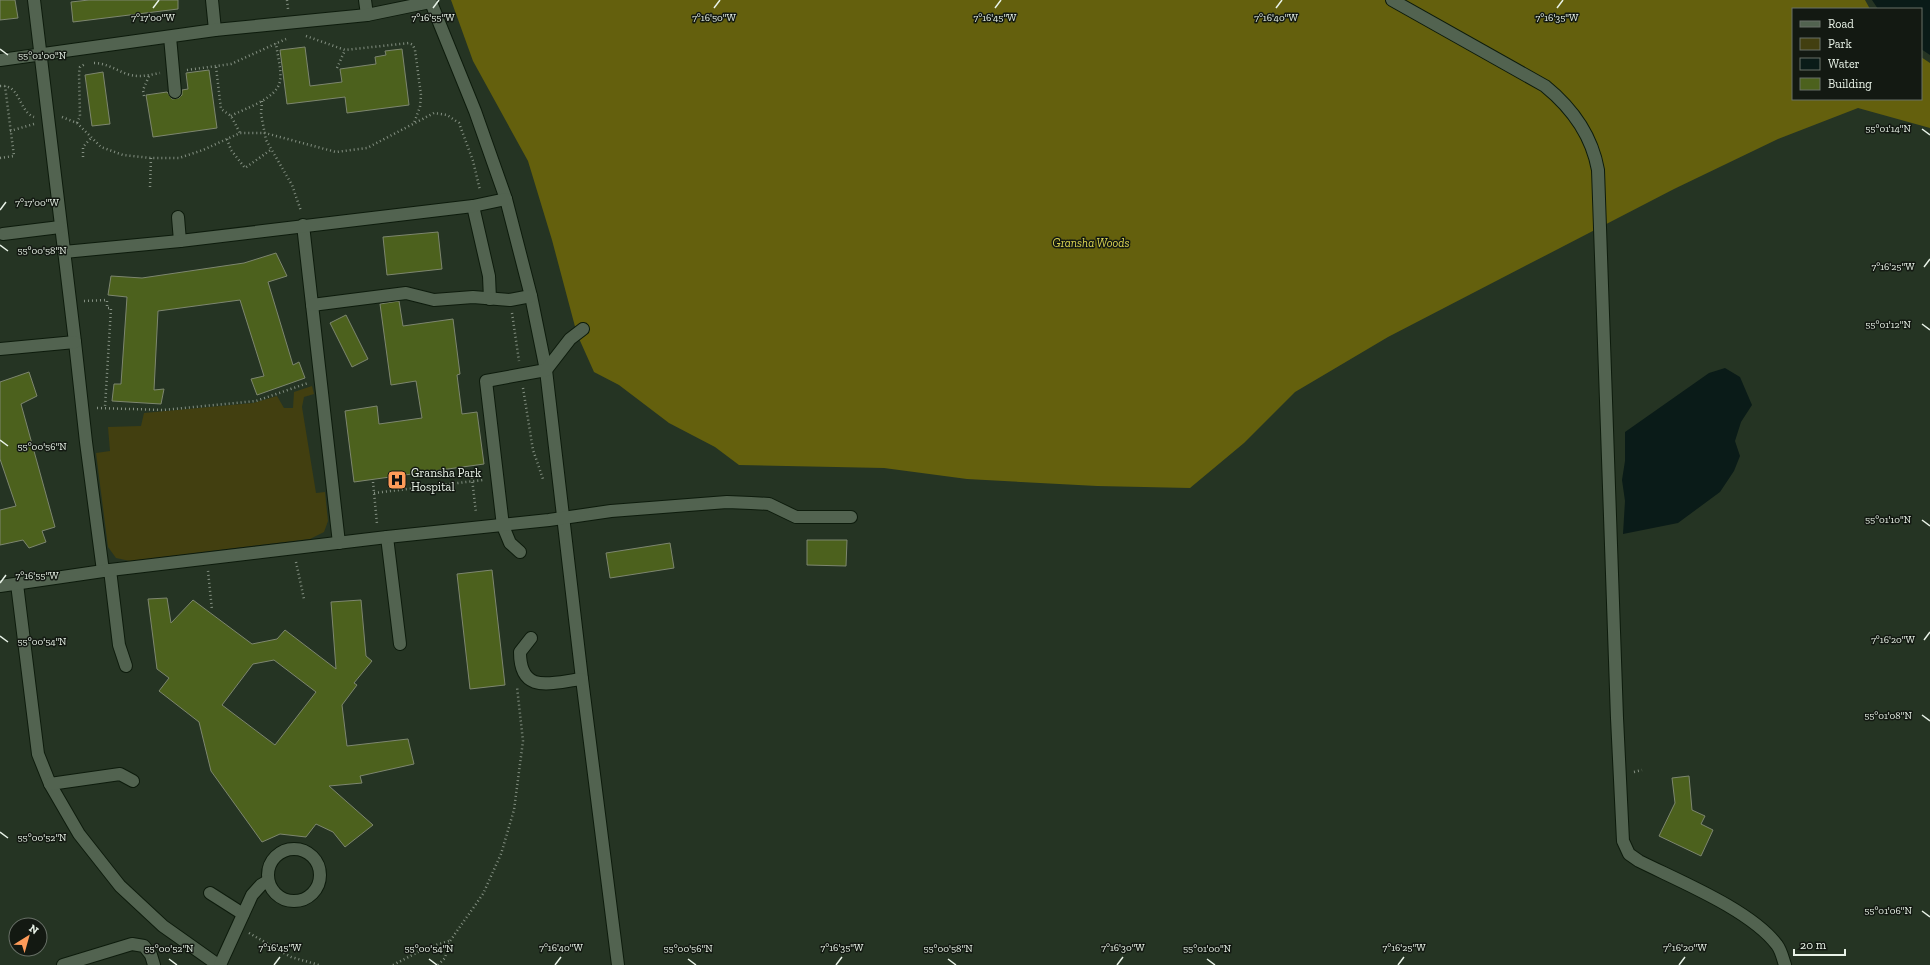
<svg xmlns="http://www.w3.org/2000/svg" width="1930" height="965" viewBox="0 0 1930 965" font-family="'Zilla Slab',serif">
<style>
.green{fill:#423f10}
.forest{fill:#64600d}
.water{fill:#0a1b18}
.building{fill:#4c611d;stroke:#7d866f;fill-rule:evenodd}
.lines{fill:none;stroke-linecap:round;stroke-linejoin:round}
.minor-casing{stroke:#0d1b0c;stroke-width:14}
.path{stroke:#849082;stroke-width:2.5;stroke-dasharray:1 3;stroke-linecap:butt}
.minor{stroke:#526350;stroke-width:12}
.ticks{fill:none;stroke:#e8f2e7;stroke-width:1.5}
.labels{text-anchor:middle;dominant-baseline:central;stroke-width:3;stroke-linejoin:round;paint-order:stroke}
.park-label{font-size:12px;font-style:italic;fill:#dcd552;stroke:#131912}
.poi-label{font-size:12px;fill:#e8f2e7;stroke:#131912;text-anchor:start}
.ticks-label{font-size:10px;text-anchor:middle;fill:#e8f2e7;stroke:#131912;stroke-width:3;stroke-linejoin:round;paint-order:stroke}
</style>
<rect width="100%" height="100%" fill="#253423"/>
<path class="green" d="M312,386L314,394L304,397L302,407L316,493L325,492L328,521L324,532L310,539L130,561L116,558L108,547L96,453L110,451L108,427L141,426L144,413L253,403L277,396L284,408H293L294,392Z"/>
<path class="forest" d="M451,0H1865L1870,9H1793V99H1921V57L1930,63V128L1858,108L1778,139L1674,189L1388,337L1295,392L1244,443L1190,488L1097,486L967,479L884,468L739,465L715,447L669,423L619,385L594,372L577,334L552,240L528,161L473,61Z"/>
<g class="water">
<path d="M1872,0H1930V55L1921,49V9H1878Z"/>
<path d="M1725,368L1740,377L1752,405L1741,422L1735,441L1740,456L1734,471L1720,492L1678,523L1623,534L1625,501L1622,480L1625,461V432L1709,373Z"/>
</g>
<g class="building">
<path d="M0,0H15L18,18L0,20Z"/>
<path d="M89,0H178V9L73,22L71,2Z"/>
<path d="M305,47L310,86L342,82L340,69L376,64L375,57L386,55L385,51L402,49L409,105L347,113L345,97L287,104L280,50Z"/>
<path d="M209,70L217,128L153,137L146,95L167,92L172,99L179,98L182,95V90L188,89L186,73Z"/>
<path d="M103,72L110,124L92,126L85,75Z"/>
<path d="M438,232L442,269L387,275L383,237Z"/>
<path d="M276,253L287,276L268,282L293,365L299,362L305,378L257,395L251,379L264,376L240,300L158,311L154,390L164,389L161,404L112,401L114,384H121L127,297L108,295L111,276L142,278L244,263Z"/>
<path d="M399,301L403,326L453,319L460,374L457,375L462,414L477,412L484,464L354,482L345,411L377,406L379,424L422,418L416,381L391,385L380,304Z"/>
<path d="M346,315L368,359L352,367L330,323Z"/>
<path d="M29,372L37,396L21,404L55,527L42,531L46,542L29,548L23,540L0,545V510L16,506L0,459V382Z"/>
<path d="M807,540H847L846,566L807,565Z"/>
<path d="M670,543L674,568L610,578L606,553Z"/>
<path d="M492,570L505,685L470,689L457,574Z"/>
<path d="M167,598L171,623L193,600L252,644L277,639L285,630L336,669L331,602L361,600L366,656L372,661L354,683L357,685L342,705L347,746L408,739L414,764L360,776L362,783L329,786L373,825L345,847L333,832L316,824L306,837L280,834L262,842L211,771L199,722L159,691L169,678L157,669L148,599ZM274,660L316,692L275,745L222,705L253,664Z"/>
<path d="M1689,776L1692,810L1705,816L1701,824L1713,830L1701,856L1659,836L1675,803L1672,778Z"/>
</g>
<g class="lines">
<g class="minor-casing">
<g id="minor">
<path d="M34,0L75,342L86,442L103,571"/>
<path d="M212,0L215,30"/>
<path d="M365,0L367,15"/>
<path d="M430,0L475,111L506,199L531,296L546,370L582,679L618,965"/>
<path d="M1392,0L1545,86C1572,108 1592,136 1598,170L1617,718L1623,841L1629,854L1639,861C1679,881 1751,910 1777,945C1781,950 1783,959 1785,965"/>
<path d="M170,37L175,92"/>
<path d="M0,60L215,30L367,15L430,2"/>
<path d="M473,206L489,276L490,299"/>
<path d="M178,217L180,241"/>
<path d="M303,225L339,543"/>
<path d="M3,234L60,227"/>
<path d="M64,252L180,241L473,206L506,199"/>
<path d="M312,305L406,293L434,300L473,297L510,300L531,296"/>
<path d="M0,349L75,342"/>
<path d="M387,537L400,644"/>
<path d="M520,552L510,543L503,526L486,381L546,370L570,339L583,329"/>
<path d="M110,570L119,645L126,666"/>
<path d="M17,584L38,754L50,784L79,834L120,886L163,926L218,965"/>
<path d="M0,586L110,570L387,537L549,520L611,511L727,502L751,503L769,504L796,517H851"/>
<path d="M531,638L520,652C520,696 553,682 582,679"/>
<path d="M50,784L120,774L133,781"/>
<circle cx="294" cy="875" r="26"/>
<path d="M210,893L243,914"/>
<path d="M63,965L132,944L144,946L151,955L154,965"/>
<path d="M220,965L252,895L261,885L268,881"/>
</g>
</g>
<g class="path">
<path d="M287,0L288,9"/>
<path d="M306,36L345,50L409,43L413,45L415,50L421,95L420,107L414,123"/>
<path d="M94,63C106,63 116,70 127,74C139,78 149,75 160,73"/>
<path d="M216,67L221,109L231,116L240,133"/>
<path d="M337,68L345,50"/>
<path d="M187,70L231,64L286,39"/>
<path d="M0,86C21,84 18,111 34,117"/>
<path d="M144,96L143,90L149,76"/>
<path d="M262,101L261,114L266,140L292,185L301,211"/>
<path d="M231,116C245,108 277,99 280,81C282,70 277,54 276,43"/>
<path d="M62,117L77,123L101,147L123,155L151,158H179L203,150L240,133H265L336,152L367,148L434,113L447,115L459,123L473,161L480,190"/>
<path d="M77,123L80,116L79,73L80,67L85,64"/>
<path d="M10,131L34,124"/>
<path d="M227,139L231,150L245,168L272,149"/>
<path d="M83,157V147L91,138"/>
<path d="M0,158L14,156L5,86"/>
<path d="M150,187L151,158"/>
<path d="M84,301L107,300V308H111L105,407"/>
<path d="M512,313L519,361"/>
<path d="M523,388L533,450L543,479"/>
<path d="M97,408L163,410L256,401L308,383"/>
<path d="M471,470L476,513"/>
<path d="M373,482L377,524"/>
<path d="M374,493L483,480"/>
<path d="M296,562L304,599"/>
<path d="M208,571L212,610"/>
<path d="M1634,772L1642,770"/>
<path d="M249,933L291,957L319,965"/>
<path d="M393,965L426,948L449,941"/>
<path d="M438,965L445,958L450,941L483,894L501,854L514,810L523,741L517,687"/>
</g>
<use href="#minor" class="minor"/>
</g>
<path class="ticks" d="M153,8L159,0M433,8L439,0M714,8L720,0M995,8L1001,0M1276,8L1282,0M1557,8L1563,0M0,49L8,55M1922,129L1930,135M0,210L6,202M0,245L8,251M1924,267L1930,259M1922,324L1930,330M0,440L8,446M1922,520L1930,526M0,583L6,575M0,636L8,642M1924,640L1930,632M1922,715L1930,721M0,832L8,838M1922,911L1930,917M169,959L177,965M429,959L437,965M688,959L696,965M948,959L956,965M1207,959L1215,965M274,965L280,957M555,965L561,957M836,965L842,957M1117,965L1123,957M1398,965L1404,957M1679,965L1685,957"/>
<defs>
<g id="hospital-square" transform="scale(1)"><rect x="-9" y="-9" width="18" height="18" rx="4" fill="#fe9b59" stroke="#131912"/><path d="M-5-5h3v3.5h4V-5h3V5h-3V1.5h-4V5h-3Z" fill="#111"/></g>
</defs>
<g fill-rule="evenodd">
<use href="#hospital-square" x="397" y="480"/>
</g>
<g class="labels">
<g class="park-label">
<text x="1091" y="243">Gransha Woods</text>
</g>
<g class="poi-label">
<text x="411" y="473">Gransha Park<tspan x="411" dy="14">Hospital</tspan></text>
</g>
</g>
<g class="ticks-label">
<text x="153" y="21">7°17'00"W</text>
<text x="433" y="21">7°16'55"W</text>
<text x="714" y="21">7°16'50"W</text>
<text x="995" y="21">7°16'45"W</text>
<text x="1276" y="21">7°16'40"W</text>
<text x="1557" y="21">7°16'35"W</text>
<text x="42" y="59">55°01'00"N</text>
<text x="1888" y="132">55°01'14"N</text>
<text x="37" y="206">7°17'00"W</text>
<text x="42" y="254">55°00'58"N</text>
<text x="1893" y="270">7°16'25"W</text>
<text x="1888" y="328">55°01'12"N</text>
<text x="42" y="450">55°00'56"N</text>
<text x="1888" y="523">55°01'10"N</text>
<text x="37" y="579">7°16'55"W</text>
<text x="1893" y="643">7°16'20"W</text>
<text x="42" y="645">55°00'54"N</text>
<text x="1888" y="719">55°01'08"N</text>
<text x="42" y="841">55°00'52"N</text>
<text x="1888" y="914">55°01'06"N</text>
<text x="280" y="951">7°16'45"W</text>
<text x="561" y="951">7°16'40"W</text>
<text x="842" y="951">7°16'35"W</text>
<text x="1123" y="951">7°16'30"W</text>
<text x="1404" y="951">7°16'25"W</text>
<text x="1685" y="951">7°16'20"W</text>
<text x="169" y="952">55°00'52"N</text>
<text x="429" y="952">55°00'54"N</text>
<text x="688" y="952">55°00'56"N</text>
<text x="948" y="952">55°00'58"N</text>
<text x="1207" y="952">55°01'00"N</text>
</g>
<rect x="1792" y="8" width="130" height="92" fill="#131912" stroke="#687067"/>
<rect x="1800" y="21" width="20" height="6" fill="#526350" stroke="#687067"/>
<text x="1828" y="28" font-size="12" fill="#e8f2e7">Road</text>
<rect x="1800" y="38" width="20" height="12" fill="#423f10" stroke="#687067"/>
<text x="1828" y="48" font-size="12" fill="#e8f2e7">Park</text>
<rect x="1800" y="58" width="20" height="12" fill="#0a1b18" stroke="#687067"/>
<text x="1828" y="68" font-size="12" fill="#e8f2e7">Water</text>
<rect x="1800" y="78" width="20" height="12" fill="#4c611d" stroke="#687067"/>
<text x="1828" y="88" font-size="12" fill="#e8f2e7">Building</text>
<g transform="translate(28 937) rotate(37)"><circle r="19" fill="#131912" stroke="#687067"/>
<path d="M0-3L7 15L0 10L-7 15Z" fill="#fe9b59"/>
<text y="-6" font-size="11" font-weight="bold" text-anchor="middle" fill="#e8f2e7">N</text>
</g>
<path d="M1794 949v6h51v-6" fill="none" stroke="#e8f2e7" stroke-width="2"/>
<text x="1800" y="949" font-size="12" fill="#e8f2e7" stroke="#131912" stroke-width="3" paint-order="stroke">20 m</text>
</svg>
